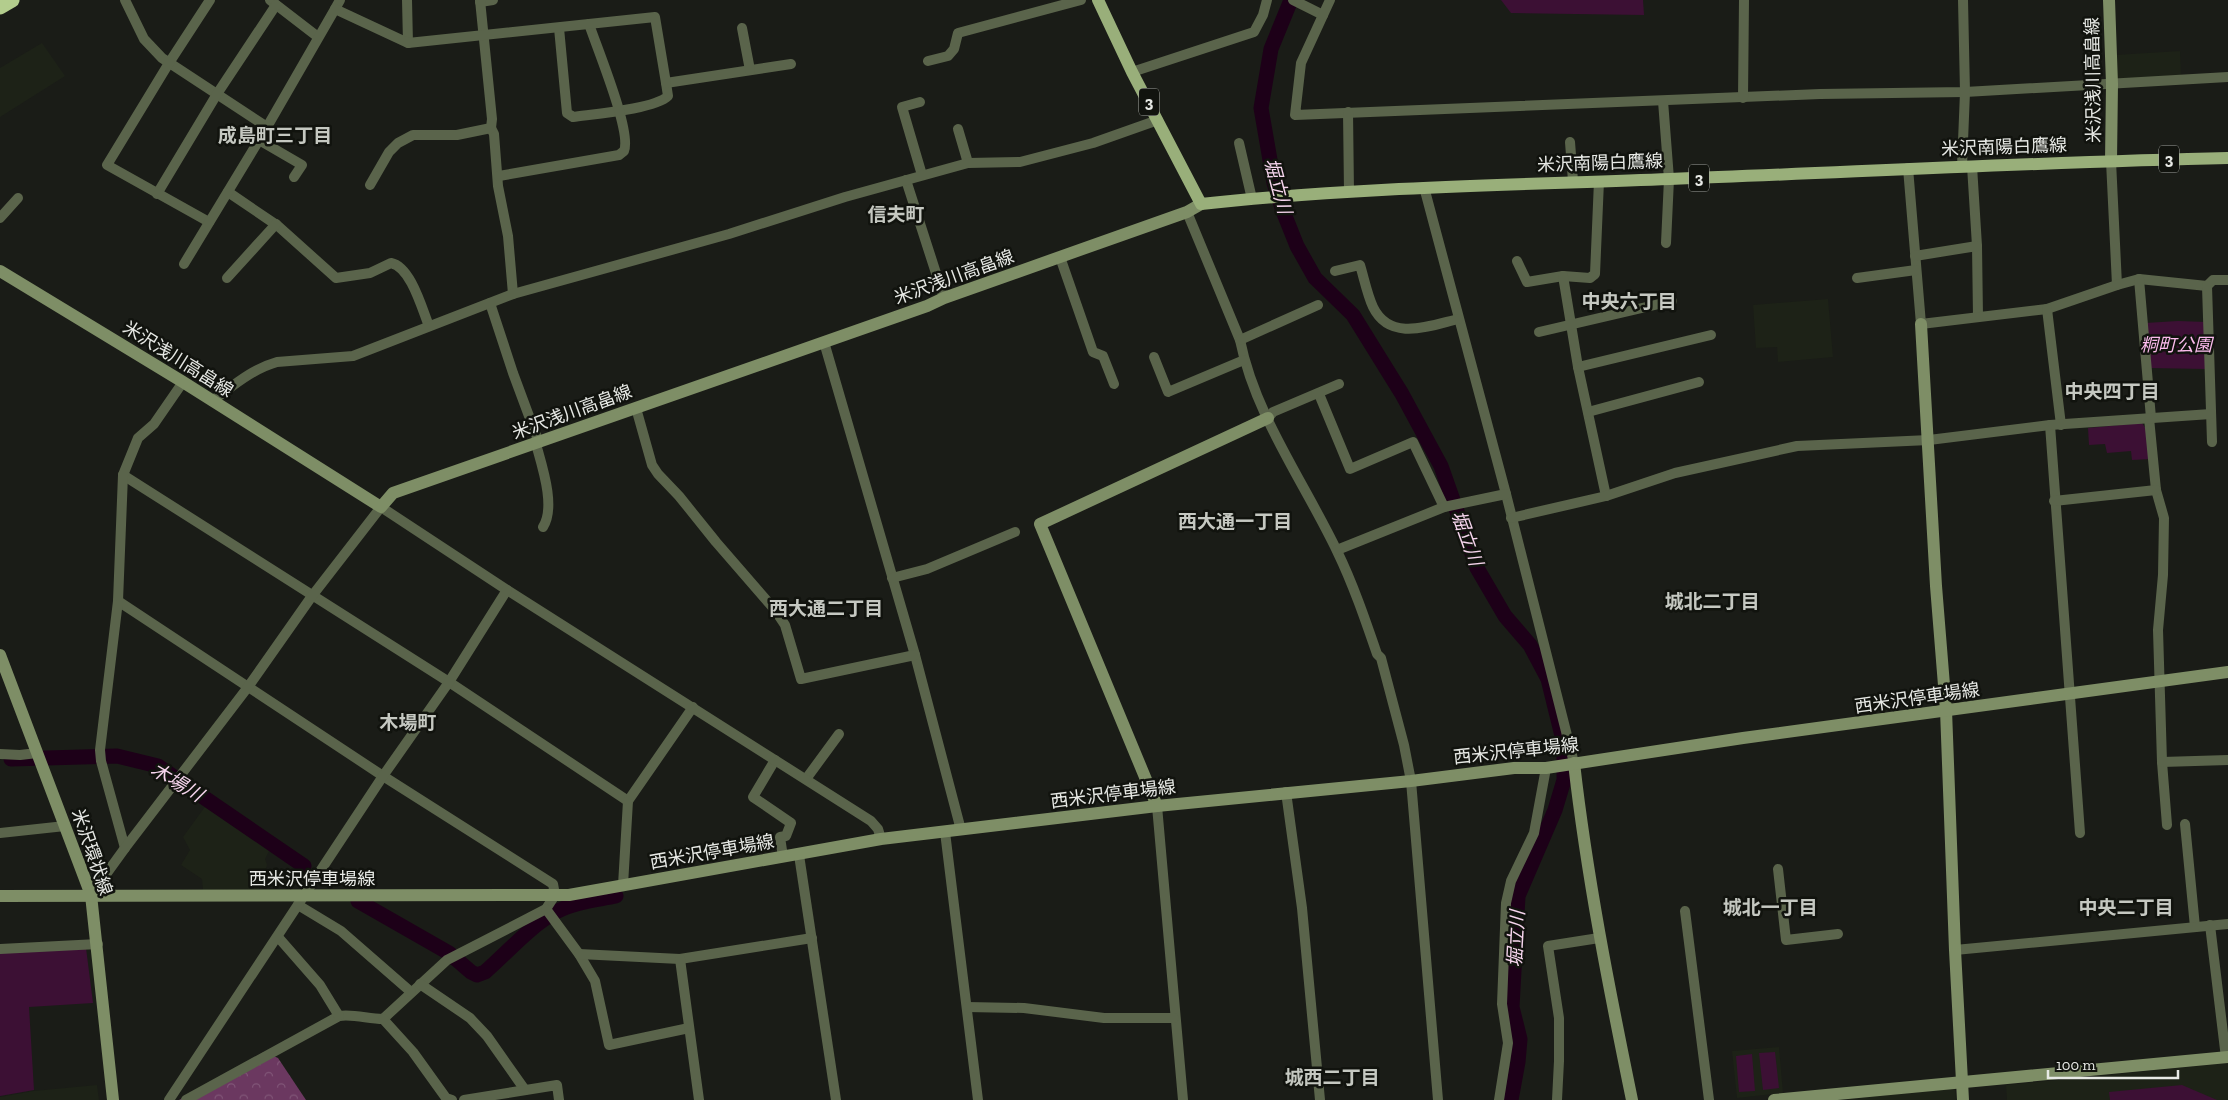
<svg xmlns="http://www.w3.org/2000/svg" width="2228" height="1100" viewBox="0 0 2228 1100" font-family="'Zilla Slab','Noto Sans JP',serif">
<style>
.built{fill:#1d2217}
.forest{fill:url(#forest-crowns)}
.green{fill:#3c1034}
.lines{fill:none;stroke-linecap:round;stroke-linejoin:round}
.river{stroke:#1d0018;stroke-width:15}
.street{stroke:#5a644b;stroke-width:10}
.secondary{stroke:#7e8e66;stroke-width:12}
.primary{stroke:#99af7a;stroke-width:12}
.highway{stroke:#b3cd8d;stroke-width:15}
.labels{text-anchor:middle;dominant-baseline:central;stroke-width:5;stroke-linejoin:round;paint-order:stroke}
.shield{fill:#11130e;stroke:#a7a9a4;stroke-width:1}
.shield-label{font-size:16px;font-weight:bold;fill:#e7e9e5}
.street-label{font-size:18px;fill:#e7e9e5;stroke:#11130e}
.park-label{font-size:18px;font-style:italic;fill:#fbbbec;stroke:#11130e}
.neighbourhood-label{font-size:19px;font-weight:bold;fill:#c5c8c1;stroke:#11130e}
.water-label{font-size:19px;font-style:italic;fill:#f6d5ed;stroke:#11130e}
</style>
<defs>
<pattern id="forest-crowns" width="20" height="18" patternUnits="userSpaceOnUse" patternTransform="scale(1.25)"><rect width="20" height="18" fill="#6b3860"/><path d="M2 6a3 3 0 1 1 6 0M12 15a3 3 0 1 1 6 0" fill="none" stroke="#805577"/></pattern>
</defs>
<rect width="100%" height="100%" fill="#1a1c17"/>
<g class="built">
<path d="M42,43L65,76L0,117V68Z"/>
<path d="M2180,51L2181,78L2116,81L2115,55Z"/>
<path d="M1828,299L1833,357L1778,362L1777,347L1756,348L1753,305Z"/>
<path d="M207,804L271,847L265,859L267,865L259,889L203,890L202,879L181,865L190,850L183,837Z"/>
<path d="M1779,1047L1783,1093L1737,1098L1732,1051Z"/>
<path d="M2228,1063V1100H2007L2006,1085Z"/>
<path d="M97,1085L99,1100H0V1097L34,1091Z"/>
<path d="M1955,1088L1956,1100H1842Z"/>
</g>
<path class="forest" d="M264,1052L278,1058L306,1100H179Z"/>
<g class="green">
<path d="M1501,0H1643L1644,15L1511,13Z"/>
<path d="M2178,321L2206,322L2207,369L2149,368L2145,323Z"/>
<path d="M2142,423L2148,432L2150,459L2132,460L2131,451L2107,453L2105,444L2089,445L2088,428Z"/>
<path d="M86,948L93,1003L29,1007L34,1090L0,1096V952Z"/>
<path d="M1775,1052L1779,1088L1763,1090L1759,1053Z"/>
<path d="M1752,1054L1755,1091L1739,1092L1736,1056Z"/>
<path d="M2182,1085L2217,1100H2110L2109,1092Z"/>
</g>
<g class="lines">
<g class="river">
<path d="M1291,0L1271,49L1261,108L1274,183L1283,211L1297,246L1315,278L1353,315L1402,394L1441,466L1477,568L1505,616L1530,645L1548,679L1564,744V780L1555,810L1518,896L1512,1007L1520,1039L1518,1062L1511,1100"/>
<path d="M11,759L117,756L158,766L304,866"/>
<path d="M358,901L449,953L471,972L477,975L485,972C508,952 530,926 556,912C574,902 597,900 616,896"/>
</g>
<g class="street">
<path d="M125,0L144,39L162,58L267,127"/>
<path d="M270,0L318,37"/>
<path d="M407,0L408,43"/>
<path d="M1293,0L1323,15"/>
<path d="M1330,0L1301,63L1295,115L1820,94L1965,92L2228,77"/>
<path d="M480,2L493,0"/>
<path d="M335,9L340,0"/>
<path d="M559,28L567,113L573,117C594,114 655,109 668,96L666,83L791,64"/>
<path d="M742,28L750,70"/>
<path d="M928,61L948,56L954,49L958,33L1081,0"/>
<path d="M1132,72L1254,32L1263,15L1267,0"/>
<path d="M1743,98L1744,0"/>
<path d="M1663,101L1669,179L1666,243"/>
<path d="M920,102L902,107L922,175"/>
<path d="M1348,112L1349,192"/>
<path d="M491,128L494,134L498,186L508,236L513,294"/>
<path d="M958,129L968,163"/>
<path d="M259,140L302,165L294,177"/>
<path d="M1570,142L1573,181"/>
<path d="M1239,143L1252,199"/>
<path d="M2111,161L2117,285"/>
<path d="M1962,166L1965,92L1963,0"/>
<path d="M1972,166L1977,246L1978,316"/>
<path d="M1908,168L1921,324L2047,309L2117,285L2139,279L2207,286"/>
<path d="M499,176L619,155L624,151C632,132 597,48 589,24"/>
<path d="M906,180L944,298"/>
<path d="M370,185L389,152L398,143L413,135H457L491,128L492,119L480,0"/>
<path d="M1424,187L1506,494L1574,763"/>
<path d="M228,192L278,226L336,278L370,273L391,263C411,267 422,309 429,326"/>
<path d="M157,194L217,94L276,5"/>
<path d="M1187,212L1240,340C1255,415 1304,482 1337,551C1353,584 1365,619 1377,654L1381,658L1404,745L1411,781L1438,1100"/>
<path d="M0,218L18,198"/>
<path d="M209,222L107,165L169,63L210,0"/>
<path d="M1915,256L1977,246"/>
<path d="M1060,257L1093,352L1103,356L1114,384"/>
<path d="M1517,261L1527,282L1563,276L1590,278L1595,274L1599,181"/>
<path d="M184,264L267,127L335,9L408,43L655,17L666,83"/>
<path d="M1335,271L1360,265C1364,278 1367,294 1373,307C1390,342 1429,326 1458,319"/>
<path d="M1563,276L1578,367L1606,496"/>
<path d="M227,278L276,224"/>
<path d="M1857,278L1916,270"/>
<path d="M2139,279L2151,418"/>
<path d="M490,303L513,373L539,443"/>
<path d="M2047,309L2061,425"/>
<path d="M1539,332L1672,301"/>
<path d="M1240,340L1318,305"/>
<path d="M824,342L915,655L961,830"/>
<path d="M1154,357L1168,392L1244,360"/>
<path d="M1578,367L1711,335"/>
<path d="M1319,394L1350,469L1413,442L1444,507"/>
<path d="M212,401C233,386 252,369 277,362L353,356L513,294L729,234L845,197L968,163L1020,162L1093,143L1158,120"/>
<path d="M636,408L652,465L658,474L679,496L716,542L775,610L785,625L801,679L915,655"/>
<path d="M1588,412L1699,382"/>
<path d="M1268,418L1273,412L1339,384"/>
<path d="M2149,418L2156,490L2164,518L2163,575L2158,630L2162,762L2167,825"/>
<path d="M2050,425L2080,833"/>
<path d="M2212,442L2207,286L2213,280H2228"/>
<path d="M536,444C542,466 556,507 543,527"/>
<path d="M123,475L449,682L628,801"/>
<path d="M2054,501L2156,490"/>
<path d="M1511,518L1606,496L1675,473L1797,446L1929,440L2050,425L2211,414"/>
<path d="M1337,550L1444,507L1506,494"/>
<path d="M892,578L927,569L1015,532"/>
<path d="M118,601L383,776L553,884L555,895L546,909L447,960L383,1019C368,1019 355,1014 339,1016L186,1100"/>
<path d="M0,754L20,755L37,753"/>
<path d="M775,760L753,797L791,823L786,836L780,837L783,857"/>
<path d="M2162,762L2228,760"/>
<path d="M806,779L839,734"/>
<path d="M1286,792L1302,908L1320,1100"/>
<path d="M1157,806L1183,1100"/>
<path d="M2185,824L2195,927"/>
<path d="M945,832L978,1100"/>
<path d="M0,833L65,826"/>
<path d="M125,848L101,761L100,750L118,601L123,475L138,438L154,424L183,382"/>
<path d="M799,855L836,1100"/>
<path d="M1778,869L1786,940L1838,934"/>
<path d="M623,885L628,801L693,707"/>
<path d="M91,895L125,848L248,687L312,596L381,507L507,590L871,821L878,829L881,839"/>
<path d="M298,905L341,931L411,992"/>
<path d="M546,909L579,954L595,981L609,1045L689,1028"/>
<path d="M1685,911L1709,1100"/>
<path d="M2210,925L2226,1058"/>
<path d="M278,937L320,985L339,1016"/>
<path d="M0,949L98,944"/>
<path d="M1955,950L2228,924"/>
<path d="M579,954L680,959L812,938"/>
<path d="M680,959L699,1100"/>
<path d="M420,984L470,1018L487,1036L525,1090"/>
<path d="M967,1007L1024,1008L1104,1018H1174"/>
<path d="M383,1019L413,1052L446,1098L452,1100"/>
<path d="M169,1100L383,776L449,682L507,590"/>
<path d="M464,1100L557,1085L559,1100"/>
<path d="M1499,1100L1508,1043L1502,1004L1506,903L1511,881L1534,833L1546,768"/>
<path d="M1557,1100L1559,1061V1018L1548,946L1599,938"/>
</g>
<g class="secondary">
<path d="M2109,0L2112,84L2111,161"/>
<path d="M0,271L183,382L381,507L393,493L927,306L944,298L1187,212L1201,204"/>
<path d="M1921,324L1936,586L1946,710L1955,950L1963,1100"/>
<path d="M0,655L91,895L113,1100"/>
<path d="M1574,763C1587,877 1609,988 1632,1100"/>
<path d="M1157,806L1040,524L1268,418"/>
<path d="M0,896L569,895L881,839L1157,806L1411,781L1514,768H1546L1743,738L2228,672"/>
<path d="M1774,1100L2228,1057"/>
</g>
<path class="primary" d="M1098,0L1132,72L1201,204C1357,187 1514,185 1670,179C1856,172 2042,162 2228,158"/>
<path class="highway" d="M0,7L12,0"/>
</g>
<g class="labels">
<g class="shield">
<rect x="1139" y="88.5" width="20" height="27" rx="4"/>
<rect x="2159" y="145.5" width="20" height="27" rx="4"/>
<rect x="1689" y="164.5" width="20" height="27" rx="4"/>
</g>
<g class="shield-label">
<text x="1149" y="102">3</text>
<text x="2169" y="159">3</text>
<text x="1699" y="178">3</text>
</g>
<g class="street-label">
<text transform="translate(2093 80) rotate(-91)">米沢浅川高畠線</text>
<text transform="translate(2004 147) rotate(-2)">米沢南陽白鷹線</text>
<text transform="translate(1600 163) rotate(-2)">米沢南陽白鷹線</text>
<text transform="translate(954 277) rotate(-20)">米沢浅川高畠線</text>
<text transform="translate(178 359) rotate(32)">米沢浅川高畠線</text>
<text transform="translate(572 412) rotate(-20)">米沢浅川高畠線</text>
<text transform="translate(1917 698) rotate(-8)">西米沢停車場線</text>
<text transform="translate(1516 751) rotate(-6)">西米沢停車場線</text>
<text transform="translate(1113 794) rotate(-7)">西米沢停車場線</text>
<text transform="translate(92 852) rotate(71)">米沢環状線</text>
<text transform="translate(712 852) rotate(-10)">西米沢停車場線</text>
<text x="312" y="879">西米沢停車場線</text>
</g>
<g class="park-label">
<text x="2176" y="345">粡町公園</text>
</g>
<g class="neighbourhood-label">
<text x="275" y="135">成島町三丁目</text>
<text x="896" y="214">信夫町</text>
<text x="1629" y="301">中央六丁目</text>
<text x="2112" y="391">中央四丁目</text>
<text x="1235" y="521">西大通一丁目</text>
<text x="1712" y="601">城北二丁目</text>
<text x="826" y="608">西大通二丁目</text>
<text x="408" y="722">木場町</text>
<text x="1770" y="907">城北一丁目</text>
<text x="2126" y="907">中央二丁目</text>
<text x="1332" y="1077">城西二丁目</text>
</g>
<g class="water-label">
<text transform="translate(1278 186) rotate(75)">堀立川</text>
<text transform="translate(1467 538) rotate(70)">堀立川</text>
<text transform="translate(177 782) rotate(31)">木場川</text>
<text transform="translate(1516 939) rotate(-87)">堀立川</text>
</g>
</g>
<path d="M2048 1070v8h130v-8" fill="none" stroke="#e7e9e5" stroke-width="2.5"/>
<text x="2056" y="1070" font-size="15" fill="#e7e9e5" stroke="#11130e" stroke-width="4" paint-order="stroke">100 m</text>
</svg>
